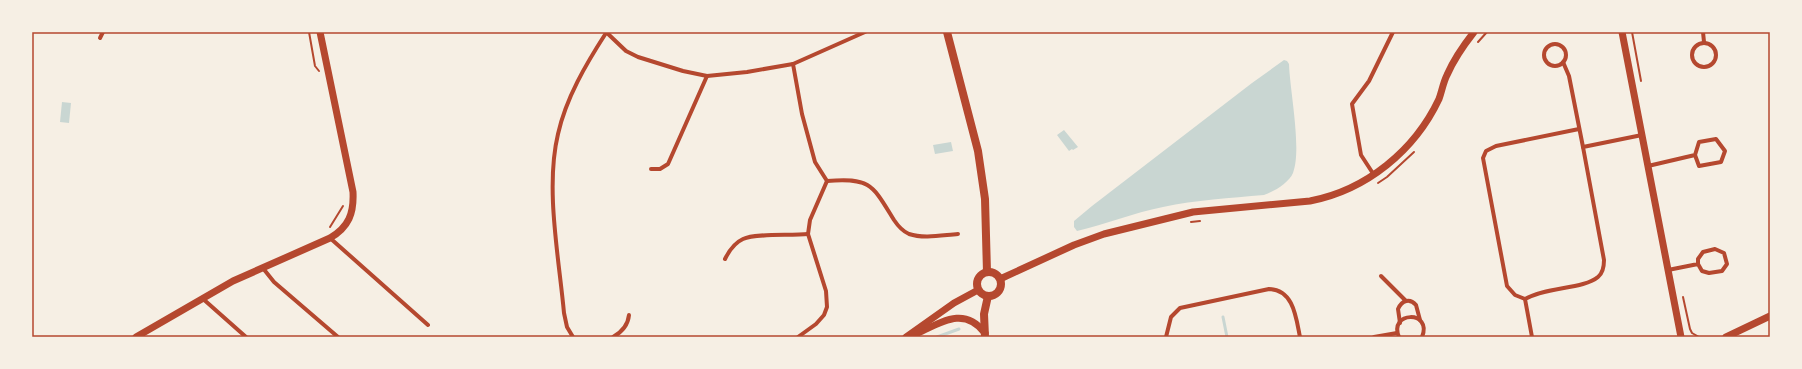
<svg xmlns="http://www.w3.org/2000/svg" width="1802" height="369" viewBox="0 0 1802 369" font-family="Roboto,sans-serif">
<style>
.water{fill:#c9d6d2}
.lines{fill:none;stroke-linecap:round;stroke-linejoin:round}
.stream{stroke:#c9d6d2;stroke-width:3}
.path{stroke:#b5482f;stroke-width:2}
.minor{stroke:#b5482f;stroke-width:4}
.tertiary{stroke:#b5482f;stroke-width:7}
.secondary{stroke:#b5482f;stroke-width:8}
.neatline{fill:none;stroke:#b5482f;stroke-width:1.5}
</style>
<rect width="100%" height="100%" fill="#f6efe4"/>
<g class="water">
<path d="M1284,60L1287,61L1289,64C1290,92 1302,149 1293,173C1289,183 1273,192 1264,195C1230,198 1196,200 1163,207C1133,213 1106,224 1077,231L1074,227V221L1092,206L1252,83Z"/>
<path d="M62,102L71,103L69,123L60,122Z"/>
<path d="M1064,130L1078,147L1073,150L1072,149L1069,151L1057,135Z"/>
<path d="M951,142L953,151L935,154L933,145Z"/>
</g>
<g class="lines">
<g class="stream">
<path d="M1223,317L1227,337"/>
<path d="M937,337L959,329"/>
</g>
<g class="path">
<path d="M309,32L315,66L319,71"/>
<path d="M1632,32L1641,81"/>
<path d="M1478,42L1487,32"/>
<path d="M1378,183L1387,177L1414,152"/>
<path d="M1191,222L1200,221"/>
<path d="M330,227L343,206"/>
<path d="M1683,297L1690,329L1692,333L1699,337"/>
</g>
<g class="minor">
<path d="M606,32L626,51L638,57L683,71L707,76L747,72L793,64L865,32"/>
<path d="M1703,32L1704,42"/>
<path d="M100,38L103,32"/>
<circle cx="1704" cy="55" r="12"/>
<circle cx="1555" cy="55" r="11"/>
<path d="M1563,62L1569,76L1583,147"/>
<path d="M793,64L802,114L815,162L827,181"/>
<path d="M1648,166L1695,155L1699,166L1721,162L1725,151L1716,139L1699,142L1695,155"/>
<path d="M651,169H660L668,164L707,76"/>
<path d="M1374,175L1361,155L1352,104L1369,81L1393,32"/>
<path d="M827,181C871,177 873,186 894,220C898,226 902,231 909,234C924,239 943,235 958,234"/>
<path d="M330,238L428,325"/>
<path d="M725,259C729,251 734,243 743,239C756,233 791,236 808,234"/>
<path d="M262,267L274,282L338,337"/>
<path d="M1668,270L1698,264V259L1703,252L1715,249L1724,253L1727,264L1722,271L1709,273L1702,271L1698,264"/>
<path d="M1381,276L1406,301"/>
<path d="M202,298L246,337"/>
<path d="M1525,299L1515,295L1507,286L1483,158L1486,151L1496,146L1579,129"/>
<path d="M1400,323L1398,309C1402,300 1410,298 1416,305L1420,320"/>
<path d="M573,337L567,327L564,313C559,258 545,188 558,134C566,98 586,64 606,33"/>
<path d="M613,337C622,332 628,325 629,315"/>
<path d="M798,337L816,324L824,315L827,307L826,291L808,234L810,220L827,181"/>
<path d="M1166,337L1171,317L1180,308L1269,289C1294,290 1296,318 1300,337"/>
<path d="M1374,337L1397,333"/>
<path d="M1399,337C1388,311 1433,310 1422,337"/>
<path d="M1532,337L1525,299C1545,287 1584,289 1598,277C1603,273 1604,266 1604,260L1583,147L1642,135"/>
</g>
<g class="tertiary">
<path d="M1622,32L1681,337"/>
<path d="M1000,279L1074,245L1104,234L1193,212L1310,201C1367,190 1415,150 1439,99C1442,91 1443,83 1447,75C1454,59 1463,46 1474,32"/>
<path d="M916,334C942,322 964,306 985,333"/>
<path d="M136,337L233,281L330,238C349,227 354,213 353,192L320,32"/>
<path d="M906,337L954,303L978,290"/>
<path d="M1726,337L1770,316"/>
</g>
<g class="secondary">
<path d="M947,32L978,151L985,199L987,272"/>
<circle cx="989" cy="284" r="12"/>
<path d="M985,337L984,314L988,296"/>
</g>
</g>
<rect width="1802" height="369" fill="none" stroke="#f6efe4" stroke-width="66"/>
<rect x="33" y="33" width="1736" height="303" class="neatline"/>
</svg>
